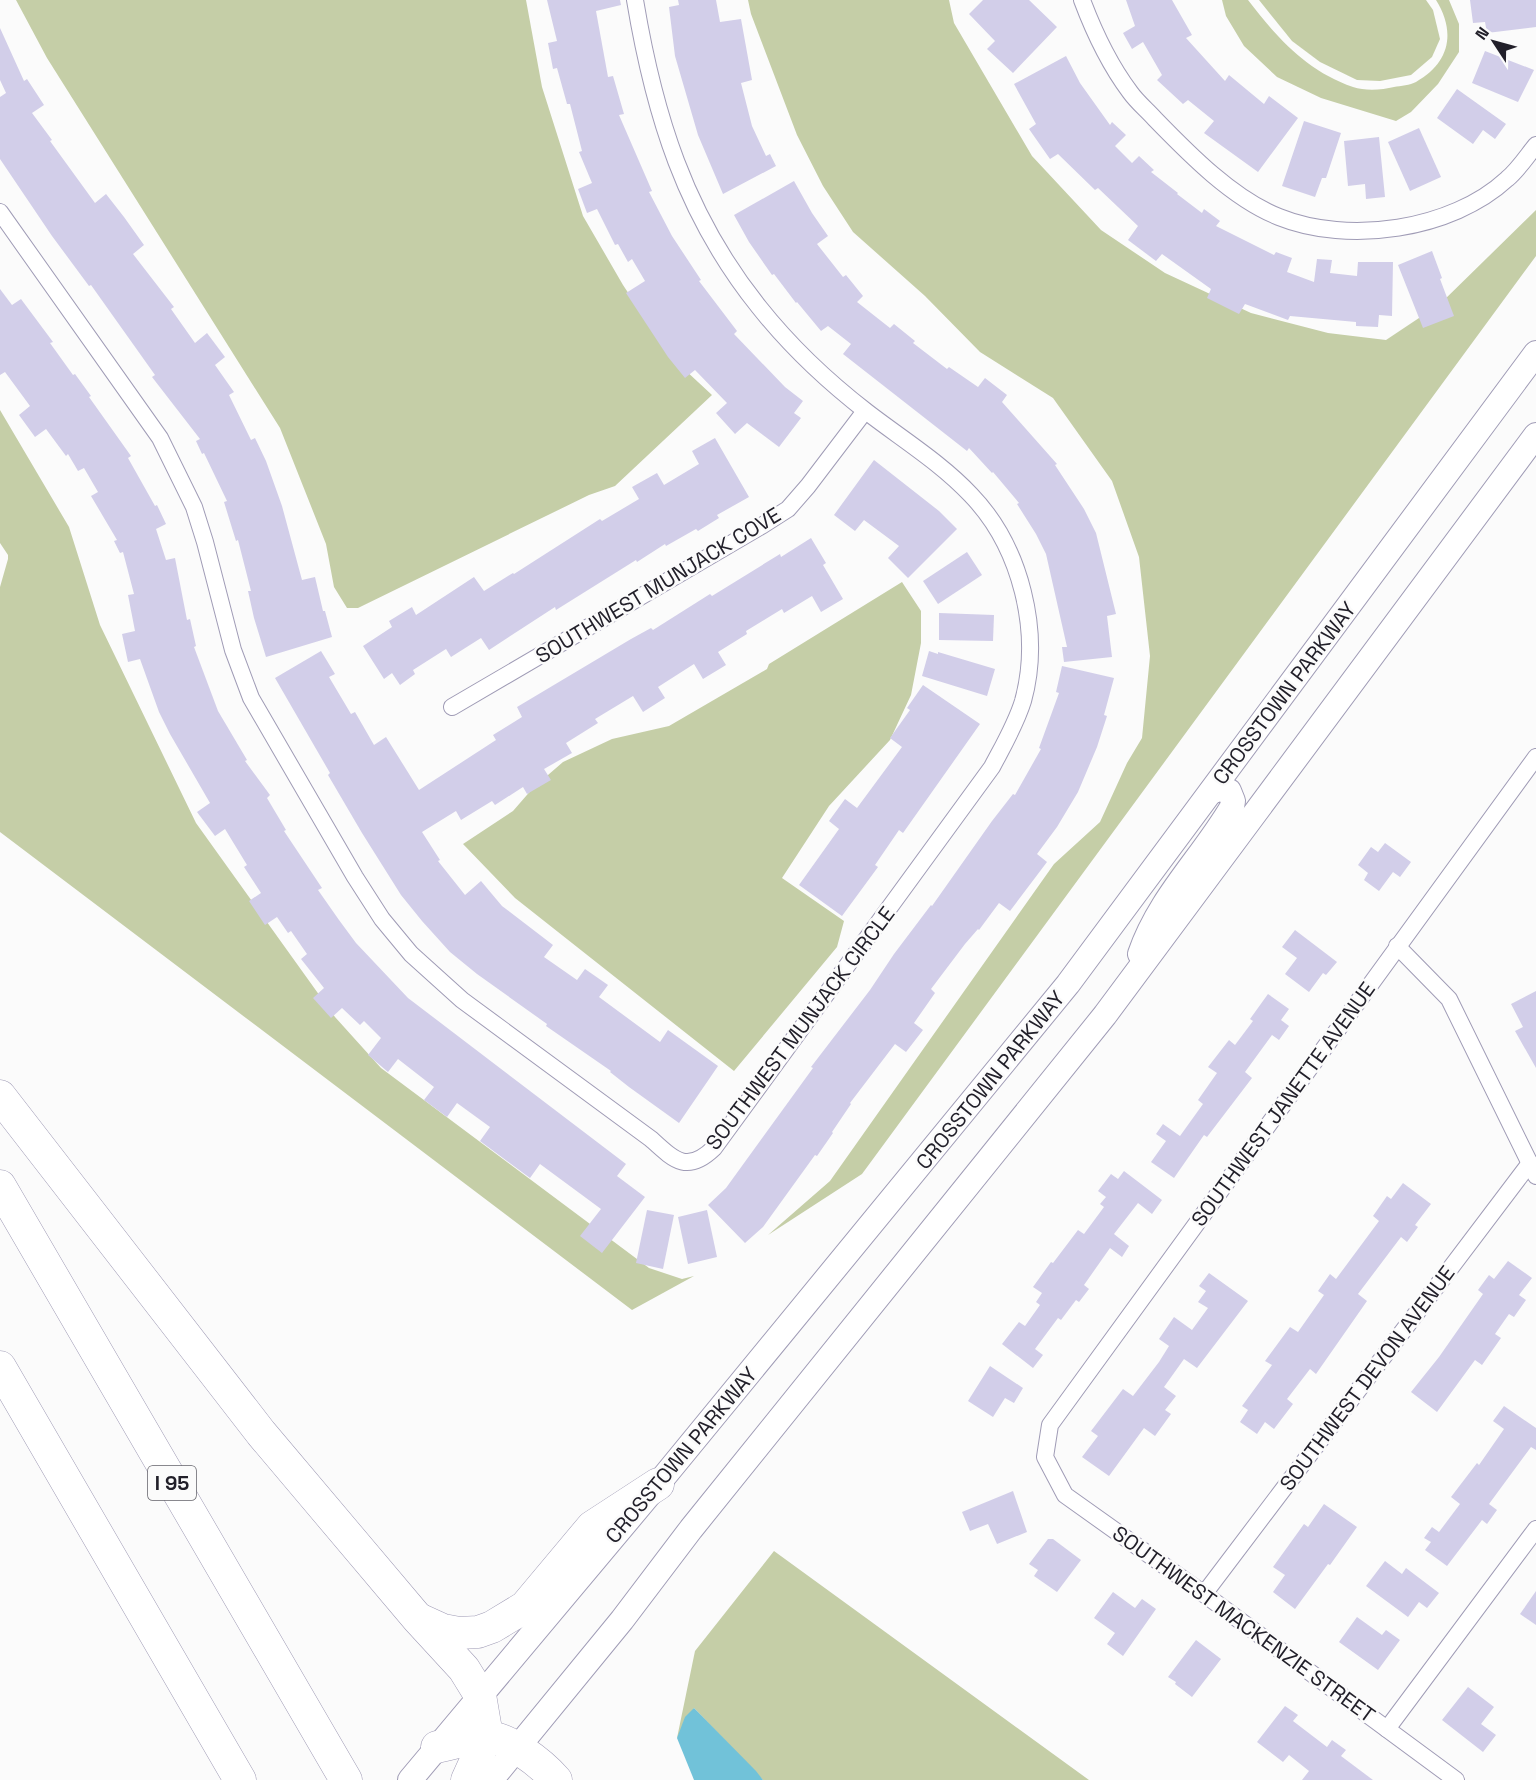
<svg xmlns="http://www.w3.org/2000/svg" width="1536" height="1780" viewBox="0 0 1536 1780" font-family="'Space Grotesk',sans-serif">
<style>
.green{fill:#c5cea7}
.water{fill:#71c2d9}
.building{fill:#d2cee9}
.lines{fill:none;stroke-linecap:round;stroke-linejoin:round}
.street-casing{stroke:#a09cb6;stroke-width:18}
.secondary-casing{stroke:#a09cb6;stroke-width:26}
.highway-casing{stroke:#a09cb6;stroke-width:33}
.street{stroke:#fff;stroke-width:16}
.secondary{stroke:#fff;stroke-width:24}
.highway{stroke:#fff;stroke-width:32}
.labels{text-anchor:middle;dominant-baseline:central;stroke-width:5;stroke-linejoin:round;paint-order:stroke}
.shield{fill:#fbfbfb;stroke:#636269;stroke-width:1.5}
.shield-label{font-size:20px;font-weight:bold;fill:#22202a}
.street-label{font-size:21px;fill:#22202a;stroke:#fbfbfb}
</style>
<rect width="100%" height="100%" fill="#fbfbfb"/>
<g class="green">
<path d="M16,0H526L542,87L583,216L623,285L670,356L712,395L615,486L589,495L358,608H347L334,587L326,544L280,428L47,58Z"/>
<path d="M748,0H949L954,23L1032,156L1101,230L1165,273L1251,313L1328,333L1386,340L1440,304L1536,210V256L862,1174L768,1235L830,1181L1054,864L1100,822L1127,763L1142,738L1150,656L1139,557L1112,481L1053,398L980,352L925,296L853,232L823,186L797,135L751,14Z"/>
<path d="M1222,0H1248C1277,38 1307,71 1353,87C1365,91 1382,90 1394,87C1401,86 1410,85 1416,82C1450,63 1456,32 1436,0H1449L1459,24V52L1438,84L1411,112L1396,121L1321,98L1277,77L1244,46L1226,16Z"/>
<path d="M1259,0H1426L1433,10L1440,39L1432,57L1411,75L1380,81L1357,80L1320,62L1292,41Z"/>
<path d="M0,410L69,527L100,625L196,823L335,1017L381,1068L649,1268L682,1279L694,1276L632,1310L0,832V587L8,559V555L0,543Z"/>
<path d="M902,582L921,611V643L911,695L890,740L829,806L782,878L844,921L837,947L734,1071L515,898L463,844L513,811L533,788L563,762L612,739L669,726L767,669L769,664Z"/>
<path d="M774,1551L1089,1780H763L694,1708L677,1738L695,1651Z"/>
</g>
<path class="water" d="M694,1708L756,1771L763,1780H694L677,1738L685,1717Z"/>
<g class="building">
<path d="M547,0H620L621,5L596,11L608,77L613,76L624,114L619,115L652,191L649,192L672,236L701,280L699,281L737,331L734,334L785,387L803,401L794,413L801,418L779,447L747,423L735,434L716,413L727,403L695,370L685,378L668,357L626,293L645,281L632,259L628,262L618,244L615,245L597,209L587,213L578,189L592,183L579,152L582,151L570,104H567L557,68L553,69L548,43L557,41Z"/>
<path d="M678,0H716L720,22L741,19L752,80L741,83L752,126L766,156L770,154L776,166L723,194L698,135L675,56L669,7L679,5Z"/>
<path d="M983,0H1029L1057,27L1013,73L987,49L995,41L969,14Z"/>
<path d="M1126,0H1172L1192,35L1186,38L1225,81L1229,75L1264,104L1269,96L1298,118L1258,172L1204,133L1214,121L1188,100L1183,104L1157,80L1162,75L1143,42L1132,49L1123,33L1135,26Z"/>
<path d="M1470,0H1536V27L1487,33L1485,22L1473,23Z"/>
<path d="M0,28L24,81L27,79L44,105L32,113L52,140L50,141L95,203L106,194L124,217L144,245L133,254L174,307L171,309L195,343L207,333L225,357L215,365L234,392L229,395L251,440L255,438L266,461L282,506L302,580L315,577L323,611H325L332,637L266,657L254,618L248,591H251L238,540L236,541L224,502L227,501L204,453L202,454L196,441L200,439L152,377L155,375L91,285L89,286L52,236L0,159V97L6,93L0,80Z"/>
<path d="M1485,51L1534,70L1518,102L1472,83Z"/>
<path d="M1066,56L1080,83L1110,125L1112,122L1126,135L1115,146L1132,163L1139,156L1154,170L1151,172L1178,193L1177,194L1202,213L1204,209L1220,221L1216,226L1274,255L1276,252L1292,258L1287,272L1314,282L1317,259L1332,260L1330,273L1357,276L1358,262H1393L1392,316L1379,315L1378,327L1356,326V322L1290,316L1288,320L1245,304L1239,314L1207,298L1211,289L1162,254L1156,261L1128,240L1138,226L1098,188L1095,190L1058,154L1050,159L1029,129L1036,124L1014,84Z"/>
<path d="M1457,89L1506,124L1495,139L1483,130L1473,144L1437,118Z"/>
<path d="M1304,121L1341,133L1326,178H1322L1315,197L1282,186Z"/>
<path d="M1419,128L1441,177L1410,191L1388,142Z"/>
<path d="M1379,137L1385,197L1366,199L1365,184L1348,186L1344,141Z"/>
<path d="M794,181L812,213L828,236L817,244L843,277L846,275L863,296L857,302L890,328L894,324L915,341L913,343L947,369L949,367L978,387L985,378L1007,395L1002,402L1057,464L1055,465L1084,509L1096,533L1116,614L1107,616L1112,657L1064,662L1062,647H1067L1046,554L1036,534L1017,504L1019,503L993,472L992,473L969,448L967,451L843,354L851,344L828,326L821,331L797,302L796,303L774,274L772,275L749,242L734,215Z"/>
<path d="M1432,251L1442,278L1440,279L1454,316L1423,328L1398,265Z"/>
<path d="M0,289L12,305L21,299L53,342L50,343L73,375L75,374L91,396L89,397L131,456L128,458L155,506L157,505L166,524L156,529L166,560L175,558L187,620L190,619L196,646L194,647L218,711L247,760L245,761L270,795L267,798L286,830L284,831L322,888L318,890L339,920L356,943L408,998L626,1164L617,1176L645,1197L602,1253L580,1236L601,1209L540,1164L530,1178L480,1141L490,1127L457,1103L447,1117L424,1100L434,1087L398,1059L388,1072L368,1055L381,1038L364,1021L360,1025L342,1008L331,1018L313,998L324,988L301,959L307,954L291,931L288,933L277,917L265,925L249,901L261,893L244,867L247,865L225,829L215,836L197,812L210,803L170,734L159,712L140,659L128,662L122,634L135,631L128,595L134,594L123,552L120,553L114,541L117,540L91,496L98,492L84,468L78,471L68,454L66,456L46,429L35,437L19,415L30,406L5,372L0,375Z"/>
<path d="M715,438L749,497L717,515L719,518L698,531L696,529L666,546L665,544L637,562L636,560L556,610L555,607L489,650L481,638L451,657L446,649L413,670L415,674L400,685L392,673L384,679L363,646L392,627L389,621L412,607L416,615L474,577L484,591L513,573L514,574L600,519L602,521L639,499L632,487L657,473L664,485L699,464L692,451Z"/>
<path d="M874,460L939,511L957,529L908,578L888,558L899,546L864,520L855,531L834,515Z"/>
<path d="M811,538L826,563L823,565L843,599L821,612L812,596L784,613L782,609L746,631L747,634L718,652L726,665L703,679L694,664L658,687L665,698L643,712L633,696L595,719L598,723L566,743L572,753L544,769L551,780L527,794L523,787L495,805L492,801L461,820L456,811L422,832L440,860L438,861L465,895L481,881L502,906L553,945L544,957L577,980L585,969L608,985L599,997L660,1042L668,1030L718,1066L679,1123L629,1087L610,1072L611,1071L546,1026L547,1024L477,974L450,952L422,921L401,895L362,833L328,775L330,773L275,678L321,651L335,674L329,677L351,714L355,712L374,745L386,737L419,790L496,740L493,735L522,717L517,707L631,639L651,628L653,630L710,594L712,596L780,554L781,557Z"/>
<path d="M967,552L982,575L938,604L923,581Z"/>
<path d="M939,613L994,615L993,641L939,640Z"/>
<path d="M929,651L938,654V652L995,669L987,696L922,676Z"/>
<path d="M1062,666L1114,678L1104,715L1107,716L1097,747L1078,792L1057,827L1037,854L1047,862L1010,911L999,903L979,930L978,929L965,944L931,989L935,993L914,1023L923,1030L906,1052L895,1044L850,1103L851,1104L832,1132L833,1133L817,1156L815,1155L763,1227L745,1243L708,1205L726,1188L813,1068L811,1067L870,990L894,954L931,905L932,906L992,821L1013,794L1015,795L1041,749L1039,748L1059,693L1056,692Z"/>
<path d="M923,685L980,724L903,833L899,830L875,865L878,867L842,916L799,885L839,829L829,821L845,799L857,808L902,747L890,738L910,710L907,708Z"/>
<path d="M1385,843L1411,862L1400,877L1393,872L1379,891L1364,880L1368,873L1358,865L1371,847L1378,852Z"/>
<path d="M1295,930L1337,962L1326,975L1323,973L1309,992L1285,974L1297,958L1282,947Z"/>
<path d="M1536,991V1068L1515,1031L1523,1027L1511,1004Z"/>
<path d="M1268,994L1289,1009L1281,1020L1289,1026L1279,1040L1272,1035L1245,1072L1252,1078L1207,1137L1204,1135L1174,1178L1151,1162L1166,1141L1156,1134L1163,1124L1180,1136L1203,1104L1198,1100L1217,1073L1208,1067L1229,1040L1235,1045L1253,1021L1250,1019Z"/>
<path d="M1124,1171L1162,1200L1152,1214L1138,1203L1114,1234L1129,1246L1122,1257L1110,1248L1084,1285L1089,1289L1079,1302L1076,1300L1061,1320L1058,1318L1035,1349L1043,1355L1033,1368L1002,1344L1019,1322L1025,1326L1040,1305L1036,1302L1042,1293L1033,1287L1051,1262L1053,1263L1078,1230L1084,1234L1104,1207L1100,1204L1106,1197L1098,1191L1111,1174L1118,1179Z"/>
<path d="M1403,1183L1431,1204L1415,1225L1418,1227L1407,1242L1401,1237L1358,1294L1367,1301L1316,1374L1310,1369L1287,1399L1293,1404L1274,1429L1265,1422L1257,1434L1240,1422L1248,1410L1242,1406L1272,1365L1265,1361L1290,1327L1298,1332L1324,1295L1318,1291L1330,1274L1336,1279L1379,1221L1373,1216L1387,1196L1391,1199Z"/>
<path d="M647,1210L674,1215L663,1269L636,1263Z"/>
<path d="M707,1210L717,1257L688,1264L678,1217Z"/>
<path d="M1508,1261L1532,1278L1519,1295L1526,1300L1514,1317L1509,1314L1495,1334L1501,1338L1482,1365L1475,1360L1437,1412L1411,1392L1439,1357L1483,1294L1478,1290L1489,1275L1494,1279Z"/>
<path d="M1209,1273L1248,1301L1197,1368L1184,1359L1164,1387L1176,1396L1165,1410L1171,1414L1155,1436L1144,1428L1109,1476L1082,1457L1098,1436L1091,1431L1123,1389L1133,1396L1159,1362L1169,1346L1159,1339L1174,1317L1192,1330L1208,1308L1198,1302L1206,1291L1199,1286Z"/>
<path d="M990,1366L1023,1388L1014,1403L1005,1398L993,1417L968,1401Z"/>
<path d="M1504,1406L1536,1428V1450L1531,1447L1489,1504L1497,1510L1487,1524L1482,1520L1447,1566L1425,1550L1431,1542L1424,1538L1432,1527L1439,1532L1460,1504L1451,1497L1477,1463L1479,1465L1504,1429L1493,1421Z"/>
<path d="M1013,1491L1027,1532L997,1544L988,1524L970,1531L962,1512Z"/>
<path d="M1324,1504L1357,1527L1330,1565L1328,1564L1295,1609L1273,1592L1285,1575L1273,1567L1304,1524L1308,1527Z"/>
<path d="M1048,1539H1053L1081,1560L1057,1592L1034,1576L1038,1570L1029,1564Z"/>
<path d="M1385,1561L1402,1574L1406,1568L1439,1593L1427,1608L1419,1602L1408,1617L1366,1586Z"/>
<path d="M1536,1591V1625L1520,1614Z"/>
<path d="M1113,1592L1135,1608L1142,1599L1156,1609L1123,1656L1107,1644L1115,1633L1094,1618Z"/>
<path d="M1357,1617L1382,1635L1386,1630L1400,1640L1378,1670L1339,1642Z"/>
<path d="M1196,1640L1221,1659L1192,1697L1175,1684L1176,1682L1168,1677Z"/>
<path d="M1468,1687L1494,1707L1481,1724L1496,1735L1483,1752L1442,1720Z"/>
<path d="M1285,1706L1298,1715L1293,1721L1327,1747L1332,1740L1346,1750L1341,1756L1373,1780H1302L1309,1771L1289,1755L1283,1762L1257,1742Z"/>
</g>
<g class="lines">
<g class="street-casing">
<g id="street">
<path d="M1082,0C1094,32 1109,64 1130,92C1137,102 1147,110 1155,119C1189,154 1233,199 1279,217C1348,245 1452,230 1507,179C1518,170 1527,156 1536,145"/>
<path d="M0,212L160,438L194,507L205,542L233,650L251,698L355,877L382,919L411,954L462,1000L651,1139C674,1160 687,1174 714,1148L992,767C1003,746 1016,724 1023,701C1042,632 1021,547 971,495C941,463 902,439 867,412C827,381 790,346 759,307C685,215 654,114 635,0"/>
<path d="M452,707L763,525L788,509L808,486L865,411"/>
<path d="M1397,946L1449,999L1536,1176"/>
<path d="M1204,1594L1530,1163"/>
<path d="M1387,1729L1536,1529"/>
<path d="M1456,1780L1204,1594L1065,1495L1045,1457L1050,1425L1536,757"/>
</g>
</g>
<g class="secondary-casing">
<g id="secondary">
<path d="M1140,954C1159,898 1202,858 1232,807L1233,801L1229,791L1222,788L1211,792"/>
<path d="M410,1780L658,1484L1068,984L1536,353"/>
<path d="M491,1780L622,1620L691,1529L1105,1015L1536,435"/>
</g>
</g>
<g class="highway-casing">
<g id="highway">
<path d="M0,1096L261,1433L418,1619L464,1669L480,1695L487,1736L467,1780"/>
<path d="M0,1186L346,1780"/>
<path d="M0,1367L240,1780"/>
<path d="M421,1620L443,1630L459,1633L478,1632L492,1627L525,1607L592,1527L658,1484"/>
<path d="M437,1747C453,1744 469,1738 484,1737C506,1735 542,1764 556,1780"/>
</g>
</g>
<use href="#street" class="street"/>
<use href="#secondary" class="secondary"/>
<use href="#highway" class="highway"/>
</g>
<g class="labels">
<rect class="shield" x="148" y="1466" width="48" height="34" rx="4.5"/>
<g class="shield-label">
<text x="172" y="1483">I 95</text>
</g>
<g class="street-label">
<text transform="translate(658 585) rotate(-31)">SOUTHWEST MUNJACK COVE</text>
<text transform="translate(1284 693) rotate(-53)">CROSSTOWN PARKWAY</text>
<text transform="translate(800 1028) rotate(-53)">SOUTHWEST MUNJACK CIRCLE</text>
<text transform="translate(990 1080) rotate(-51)">CROSSTOWN PARKWAY</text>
<text transform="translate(1283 1104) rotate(-54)">SOUTHWEST JANETTE AVENUE</text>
<text transform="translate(1367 1378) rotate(-53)">SOUTHWEST DEVON AVENUE</text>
<text transform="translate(681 1455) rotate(-50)">CROSSTOWN PARKWAY</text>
<text transform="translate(1244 1624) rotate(36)">SOUTHWEST MACKENZIE STREET</text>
</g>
</g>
<g transform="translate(1494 42) rotate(306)" stroke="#fbfbfb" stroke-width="4.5" paint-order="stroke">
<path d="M0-4.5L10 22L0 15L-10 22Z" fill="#22202a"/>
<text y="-9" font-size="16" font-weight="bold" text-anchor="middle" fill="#22202a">N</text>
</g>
</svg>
